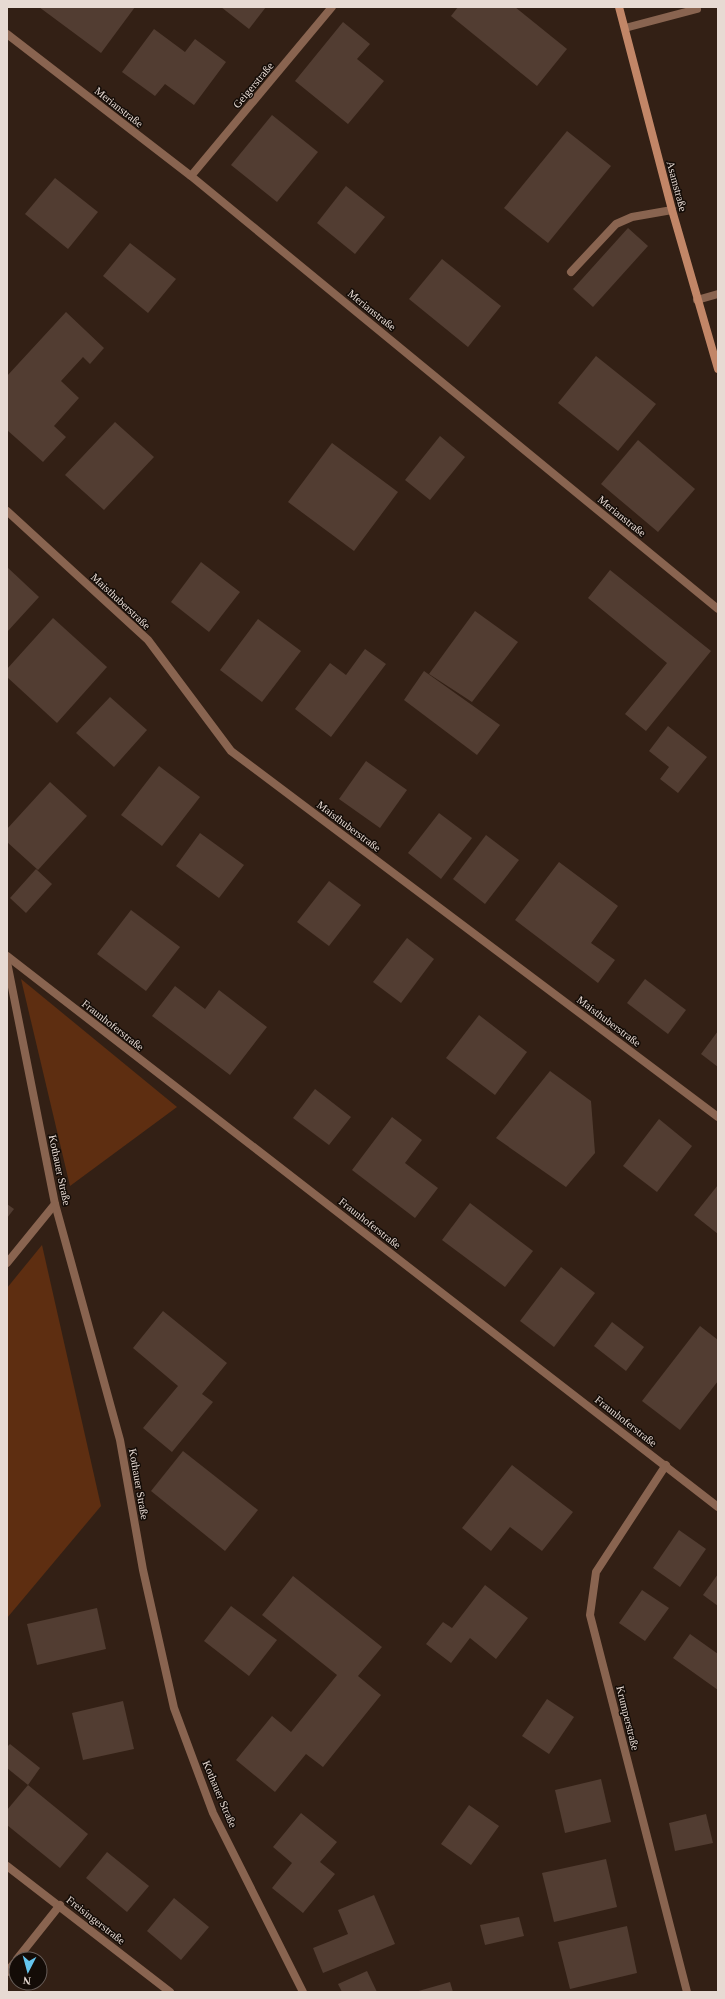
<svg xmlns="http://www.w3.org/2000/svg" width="725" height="1999" viewBox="0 0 725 1999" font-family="Georgia,serif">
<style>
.green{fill:#5e2e11}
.building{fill:#523d32}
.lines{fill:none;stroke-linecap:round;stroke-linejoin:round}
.lane{stroke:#896450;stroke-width:8}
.street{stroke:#896450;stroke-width:8}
.secondary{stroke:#c28667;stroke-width:8}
.labels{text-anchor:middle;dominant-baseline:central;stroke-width:3;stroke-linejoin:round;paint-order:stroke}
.street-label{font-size:11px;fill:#e7dad3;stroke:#140c07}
</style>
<rect width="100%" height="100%" fill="#332015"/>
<g class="green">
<path d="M21,979L177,1107L70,1186Z"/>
<path d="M42,1245L101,1506L7,1618V1288Z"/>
</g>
<g class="building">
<path d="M39,7H135L101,53Z"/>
<path d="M221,7H266L249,29Z"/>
<path d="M458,7H515L567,49L537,86L451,16Z"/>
<path d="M343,22L370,44L357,59L384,81L348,124L295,81Z"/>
<path d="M154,29L185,52L195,39L226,62L194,105L165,84L155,96L122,72Z"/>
<path d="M272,115L318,152L277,202L231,165Z"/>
<path d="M567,131L611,166L548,243L504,208Z"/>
<path d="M55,178L98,212L68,249L25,214Z"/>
<path d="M346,186L385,217L355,254L317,223Z"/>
<path d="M628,228L648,246L593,307L573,289Z"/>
<path d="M130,243L176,279L148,313L103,276Z"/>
<path d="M442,259L501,306L468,347L409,299Z"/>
<path d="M66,312L104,348L90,364L83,357L61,381L79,398L54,426L66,437L43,462L7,430V376Z"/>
<path d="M596,356L656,404L618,451L558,403Z"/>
<path d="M115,422L154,457L104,510L65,475Z"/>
<path d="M440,436L465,457L430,500L405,480Z"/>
<path d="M638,440L695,489L658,532L601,484Z"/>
<path d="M332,443L398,492L354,551L288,502Z"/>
<path d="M201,562L240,592L209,632L171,602Z"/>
<path d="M7,567L39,597L7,632Z"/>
<path d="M610,570L711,651L646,731L625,714L667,663L588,598Z"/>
<path d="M475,611L518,642L472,702L429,674Z"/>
<path d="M53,618L107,667L57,723L7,677V669Z"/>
<path d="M258,619L301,651L262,702L220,670Z"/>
<path d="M365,649L386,664L331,737L295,709L330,663L346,675Z"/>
<path d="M424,671L500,725L477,755L404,700Z"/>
<path d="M110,697L147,730L114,767L76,733Z"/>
<path d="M668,726L707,757L678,793L660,779L669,767L649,751Z"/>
<path d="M366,761L407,790L380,828L339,799Z"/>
<path d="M159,766L200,797L162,846L121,815Z"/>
<path d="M50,782L87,816L38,870L7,842V829Z"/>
<path d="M439,813L472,838L441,879L408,853Z"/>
<path d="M200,833L244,865L219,898L176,866Z"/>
<path d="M486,835L519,860L485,904L453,879Z"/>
<path d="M559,862L618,906L591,943L615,960L598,983L515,920Z"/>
<path d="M36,869L52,884L26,913L10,898Z"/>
<path d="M329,881L361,905L329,946L297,922Z"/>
<path d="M131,910L180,947L146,991L97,954Z"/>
<path d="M407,938L434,959L401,1003L373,982Z"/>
<path d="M645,979L686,1010L668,1034L627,1003Z"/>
<path d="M175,986L205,1009L219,990L267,1027L230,1075L152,1016Z"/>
<path d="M479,1015L527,1052L495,1095L446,1058Z"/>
<path d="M718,1031V1067L701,1054Z"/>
<path d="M550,1071L591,1101L595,1153L566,1187L496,1138Z"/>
<path d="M315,1089L351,1117L329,1145L293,1118Z"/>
<path d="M392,1117L422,1140L405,1163L438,1188L415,1218L352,1170Z"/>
<path d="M659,1119L692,1146L657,1192L623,1166Z"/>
<path d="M718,1185V1234L694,1215Z"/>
<path d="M470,1203L533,1251L505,1287L442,1240Z"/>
<path d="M7,1204L14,1209L7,1218Z"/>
<path d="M561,1267L595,1293L554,1347L520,1321Z"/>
<path d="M163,1311L227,1363L202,1394L213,1402L172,1452L143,1428L178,1386L133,1348Z"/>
<path d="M612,1322L644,1347L626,1371L594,1346Z"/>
<path d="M700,1326L718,1340V1381L680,1430L642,1401Z"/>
<path d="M183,1451L258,1510L225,1551L151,1491Z"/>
<path d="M512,1465L573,1512L542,1551L510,1527L491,1551L462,1528Z"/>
<path d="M679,1530L706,1549L680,1587L653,1568Z"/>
<path d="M718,1574V1606L703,1595Z"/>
<path d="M293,1576L382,1647L358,1676L381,1695L323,1767L306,1754L275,1792L236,1760L272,1716L291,1732L337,1675L262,1615Z"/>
<path d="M485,1585L528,1618L496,1659L470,1638L451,1663L426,1644L443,1622L452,1628Z"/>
<path d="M642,1590L669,1608L645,1641L619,1623Z"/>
<path d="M231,1606L277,1640L249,1676L204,1641Z"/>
<path d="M97,1608L106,1649L37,1665L27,1624Z"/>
<path d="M690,1634L718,1654V1690L673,1658Z"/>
<path d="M547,1699L574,1717L549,1754L522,1736Z"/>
<path d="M123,1701L134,1749L83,1760L72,1713Z"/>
<path d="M10,1744L40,1768L28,1785L7,1768V1747Z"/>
<path d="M601,1779L611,1822L565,1833L555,1790Z"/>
<path d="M28,1785L88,1834L60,1868L7,1825V1810Z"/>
<path d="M469,1805L499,1826L471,1865L441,1844Z"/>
<path d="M301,1813L337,1842L320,1862L335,1874L303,1913L272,1888L292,1863L273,1847Z"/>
<path d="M706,1814L713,1843L675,1851L669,1823Z"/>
<path d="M107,1852L149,1886L127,1912L86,1878Z"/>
<path d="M606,1859L617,1907L554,1922L542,1873Z"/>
<path d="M374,1895L395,1944L323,1973L313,1948L348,1934L338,1910Z"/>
<path d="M174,1898L209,1927L181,1960L147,1931Z"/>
<path d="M519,1917L524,1936L485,1945L480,1925Z"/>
<path d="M627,1926L637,1973L570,1989L558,1942Z"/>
<path d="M367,1971L377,1992H342L338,1984Z"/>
<path d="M450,1982L453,1992H415Z"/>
</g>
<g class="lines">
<g class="lane">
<path d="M625,28L697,9L696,7"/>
<path d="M571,272L616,224L632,217L672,210"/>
</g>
<g class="street">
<path d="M7,34L191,176L718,609"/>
<path d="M191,176L332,7"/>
<path d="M697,300L718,294"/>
<path d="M7,511L148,640L231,751L718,1117"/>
<path d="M7,956L718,1507"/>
<path d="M7,962L55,1204L120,1440L143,1570L174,1708L213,1813L303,1992"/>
<path d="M7,1263L55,1204"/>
<path d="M666,1465L596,1572L590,1615L687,1992"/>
<path d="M7,1866L170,1992"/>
<path d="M17,1959L60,1905"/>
<path d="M7,1972L16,1961"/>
</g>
<path class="secondary" d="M619,7L672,210L718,369"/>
</g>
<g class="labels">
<g class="street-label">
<text transform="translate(253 85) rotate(-50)">Geigerstraße</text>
<text transform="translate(119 107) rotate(38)">Merianstraße</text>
<text transform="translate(677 186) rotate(75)">Asamstraße</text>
<text transform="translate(372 310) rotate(39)">Merianstraße</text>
<text transform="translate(622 516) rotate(39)">Merianstraße</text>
<text transform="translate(121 601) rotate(43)">Maisthuberstraße</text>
<text transform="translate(349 826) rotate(37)">Maisthuberstraße</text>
<text transform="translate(609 1021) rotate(37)">Maisthuberstraße</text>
<text transform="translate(113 1025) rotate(38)">Fraunhoferstraße</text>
<text transform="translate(60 1170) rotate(78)">Kothauer Straße</text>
<text transform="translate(370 1223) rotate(38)">Fraunhoferstraße</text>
<text transform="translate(626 1421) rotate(38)">Fraunhoferstraße</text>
<text transform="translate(139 1484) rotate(80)">Kothauer Straße</text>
<text transform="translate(628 1718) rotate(76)">Krumperstraße</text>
<text transform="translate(220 1794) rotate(67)">Kothauer Straße</text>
<text transform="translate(96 1920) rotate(38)">Freisingerstraße</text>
</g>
</g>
<rect width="725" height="1999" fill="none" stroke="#e7dad3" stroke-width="16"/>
<g transform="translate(28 1971) rotate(186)"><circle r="19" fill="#140c07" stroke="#685e59"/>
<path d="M0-3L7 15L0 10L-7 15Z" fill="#65c5ee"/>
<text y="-6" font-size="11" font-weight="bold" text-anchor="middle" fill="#e7dad3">N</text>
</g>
</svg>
